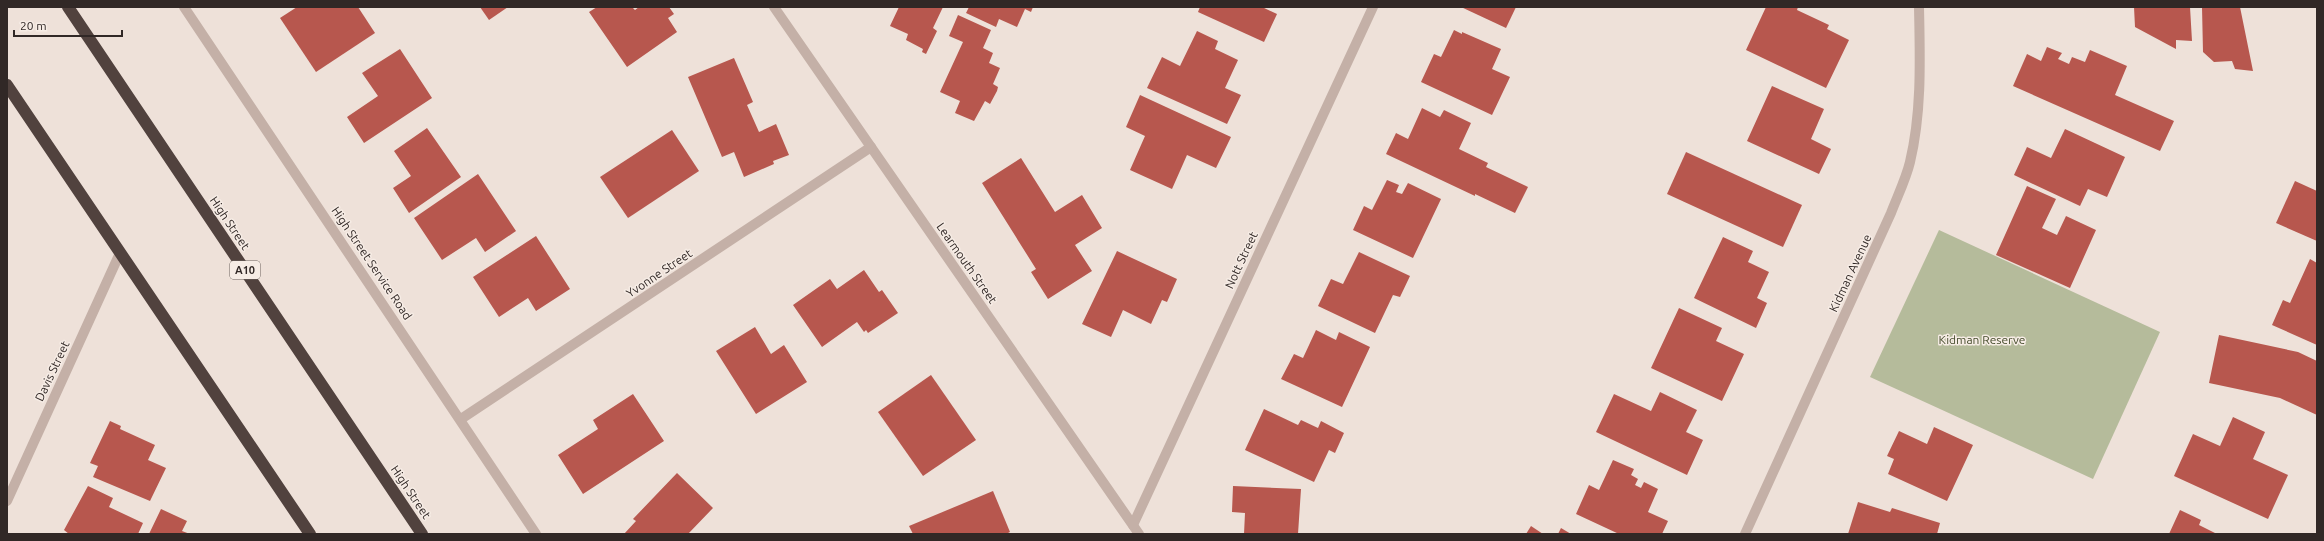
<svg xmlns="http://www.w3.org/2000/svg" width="2324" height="541" viewBox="0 0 2324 541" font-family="Ubuntu,sans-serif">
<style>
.green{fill:#b5bb9b}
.building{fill:#b7574e}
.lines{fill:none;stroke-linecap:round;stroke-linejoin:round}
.minor{stroke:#c4b0a7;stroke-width:10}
.highway{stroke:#51423e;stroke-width:12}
.labels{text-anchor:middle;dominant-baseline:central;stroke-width:3;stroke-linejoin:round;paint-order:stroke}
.shield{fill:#f6ece5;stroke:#6c635f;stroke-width:1}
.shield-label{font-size:11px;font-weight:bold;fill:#312826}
.street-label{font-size:12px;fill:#312826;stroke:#f6ece5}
.park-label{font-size:12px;fill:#464d2d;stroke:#f6ece5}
</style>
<rect width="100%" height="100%" fill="#eee1d9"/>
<path class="green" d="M1939,230L2160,332L2093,479L1870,377Z"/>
<g class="building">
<path d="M297,7H358L375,33L316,72L280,18Z"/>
<path d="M480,7H508L489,20Z"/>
<path d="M597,7H632L635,10L639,7H669L674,14L668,18L677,32L627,67L589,12Z"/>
<path d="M899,7H943L933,28L937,31L926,54L922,52L923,49L906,40L908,34L890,26Z"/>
<path d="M969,7H1033L1031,12L1025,9L1017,27L999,19L996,27L966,13Z"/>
<path d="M1200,7H1262L1277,14L1264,42L1198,12Z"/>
<path d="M1461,7H1516L1506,28Z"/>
<path d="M1766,7H1798L1797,10L1829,25L1827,29L1849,40L1826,88L1746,50Z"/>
<path d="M2134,7H2190L2192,41L2176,40V49L2135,27Z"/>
<path d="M2202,7H2240L2253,71L2235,69L2232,61L2214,62L2203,52Z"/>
<path d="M958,15L991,30L983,48L993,53L989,63L1000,68L993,84L998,87L997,91L990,104L985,101L974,121L955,113L960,101L940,92L963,42L949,36Z"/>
<path d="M1454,30L1462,34V32L1501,49L1492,69L1510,77L1492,115L1421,82L1434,54L1441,57Z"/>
<path d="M1197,31L1218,41L1215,49L1238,60L1225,88L1241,95L1227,124L1147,88L1162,57L1180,66Z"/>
<path d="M2047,47L2062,53L2058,59L2069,64L2072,57L2085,62L2090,50L2127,66L2115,95L2174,121L2160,151L2013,86L2027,54L2041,61Z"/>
<path d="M400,49L432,98L364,143L347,117L378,96L362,73Z"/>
<path d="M734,58L753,102L747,105L759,132L776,124L789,155L773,161L774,164L744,177L734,152L722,157L688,77Z"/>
<path d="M1772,86L1824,109L1811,139L1831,149L1819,174L1747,141Z"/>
<path d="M1140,95L1231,137L1216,168L1187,155L1172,189L1130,170L1145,136L1126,127Z"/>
<path d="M1422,108L1440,117L1444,110L1471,123L1459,149L1488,163L1486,167L1528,187L1515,213L1475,194V196L1386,154L1396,133L1408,139Z"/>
<path d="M427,128L461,177L409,213L393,188L411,176L394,151Z"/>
<path d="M2065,129L2125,157L2107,197L2088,189L2080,206L2014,175L2027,147L2051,158Z"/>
<path d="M672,130L699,171L628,218L600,177Z"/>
<path d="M1686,152L1802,205L1783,247L1667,194Z"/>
<path d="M1021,158L1055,212L1082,195L1102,228L1075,245L1092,271L1048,299L1031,272L1036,269L982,183Z"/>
<path d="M478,174L516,231L485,252L476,238L442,260L414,218Z"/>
<path d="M1387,180L1399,185L1396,192L1402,194L1408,183L1441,199L1413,258L1353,230L1364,206L1372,210Z"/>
<path d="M2295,181L2317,191V241L2276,223Z"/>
<path d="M2027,186L2056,199L2042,228L2057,235L2066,216L2096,230L2070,288L1996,255Z"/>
<path d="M536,236L570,289L536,311L528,298L499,317L473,277Z"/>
<path d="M1723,237L1753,251L1748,262L1769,272L1757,298L1767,303L1756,328L1694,298Z"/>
<path d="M1117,251L1177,279L1167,302L1162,300L1151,324L1123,310L1111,337L1082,324Z"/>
<path d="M1359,252L1410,276L1400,297L1393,295L1375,333L1318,306L1331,279L1343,284Z"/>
<path d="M2310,259L2317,263V345L2272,325L2283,300L2290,303Z"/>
<path d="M864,270L879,292L882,290L898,313L868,333L866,330L864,332L857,322L822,347L793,305L830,279L837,289Z"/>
<path d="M1679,308L1722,328L1716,341L1744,354L1722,401L1651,368Z"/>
<path d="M755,327L771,354L784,345L807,382L756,414L716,351Z"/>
<path d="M1316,330L1336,340L1339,332L1370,347L1342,407L1281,379L1294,354L1303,358Z"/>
<path d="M2219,335L2298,352L2317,361V415L2280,398L2209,383Z"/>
<path d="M931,375L976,440L923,476L878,412Z"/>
<path d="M1660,392L1697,410L1686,432L1703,440L1687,475L1596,432L1614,394L1651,411Z"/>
<path d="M633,394L664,441L583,494L558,455L598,429L593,420Z"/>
<path d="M1264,409L1298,425L1301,420L1318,428L1321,421L1344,433L1335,453L1329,450L1314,482L1245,450Z"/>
<path d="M2233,417L2265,432L2253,459L2288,475L2268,519L2174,476L2193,434L2220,446Z"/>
<path d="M110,421L121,426L120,429L155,445L148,460L166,468L150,501L93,477L98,466L90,463Z"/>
<path d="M1934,427L1973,445L1947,501L1888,474L1894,459L1887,456L1899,431L1927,444Z"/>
<path d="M1613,460L1634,469L1631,475L1638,479L1635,485L1641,488L1644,482L1658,489L1648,512L1668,521L1662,534H1619L1576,514L1589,485L1599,490Z"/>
<path d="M677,473L713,508L688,534H624L636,521L633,519Z"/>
<path d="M88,486L113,498L109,507L143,523L138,534H69L64,530Z"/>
<path d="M1233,486L1301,489L1298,534H1244L1245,513L1232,512Z"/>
<path d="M993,491L1010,532L1006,534H913L909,526Z"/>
<path d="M1858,502L1890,512L1892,508L1940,523L1937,534H1848Z"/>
<path d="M161,509L187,521L182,531L190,534H149Z"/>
<path d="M2180,510L2201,520L2199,525L2217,534H2169Z"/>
<path d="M1531,526L1543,534H1526Z"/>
<path d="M1561,528L1571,534H1558Z"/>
</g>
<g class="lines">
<g class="minor">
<path d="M184,7L536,534"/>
<path d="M774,7L1139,534"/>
<path d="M461,419L871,147"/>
<path d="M7,501L120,253"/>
<path d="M1133,525L1373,7"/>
<path d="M1745,534L1891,213C1897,197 1906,179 1910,162C1922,112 1920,58 1919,7"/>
</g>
<g class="highway">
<path d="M68,7L422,534"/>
<path d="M7,85L310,534"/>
</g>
</g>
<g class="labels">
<rect class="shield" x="230" y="261" width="30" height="18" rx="3"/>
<g class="shield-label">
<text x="245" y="270">A10</text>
</g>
<g class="street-label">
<text transform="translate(230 223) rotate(56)">High Street</text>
<text transform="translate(1241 260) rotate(-65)">Nott Street</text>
<text transform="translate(372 263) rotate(56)">High Street Service Road</text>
<text transform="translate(967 263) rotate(55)">Learmouth Street</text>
<text transform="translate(659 273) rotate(-34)">Yvonne Street</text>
<text transform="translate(1850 273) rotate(-65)">Kidman Avenue</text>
<text transform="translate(52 371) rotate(-65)">Davis Street</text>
<text transform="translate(411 492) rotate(56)">High Street</text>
</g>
<g class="park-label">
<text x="1982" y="339">Kidman Reserve</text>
</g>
</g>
<rect width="2324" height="541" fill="none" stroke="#312826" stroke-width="16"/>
<path d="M14 30v6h108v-6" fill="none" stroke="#312826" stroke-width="2"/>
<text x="20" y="30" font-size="12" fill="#312826" stroke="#f6ece5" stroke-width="3" paint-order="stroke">20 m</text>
</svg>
